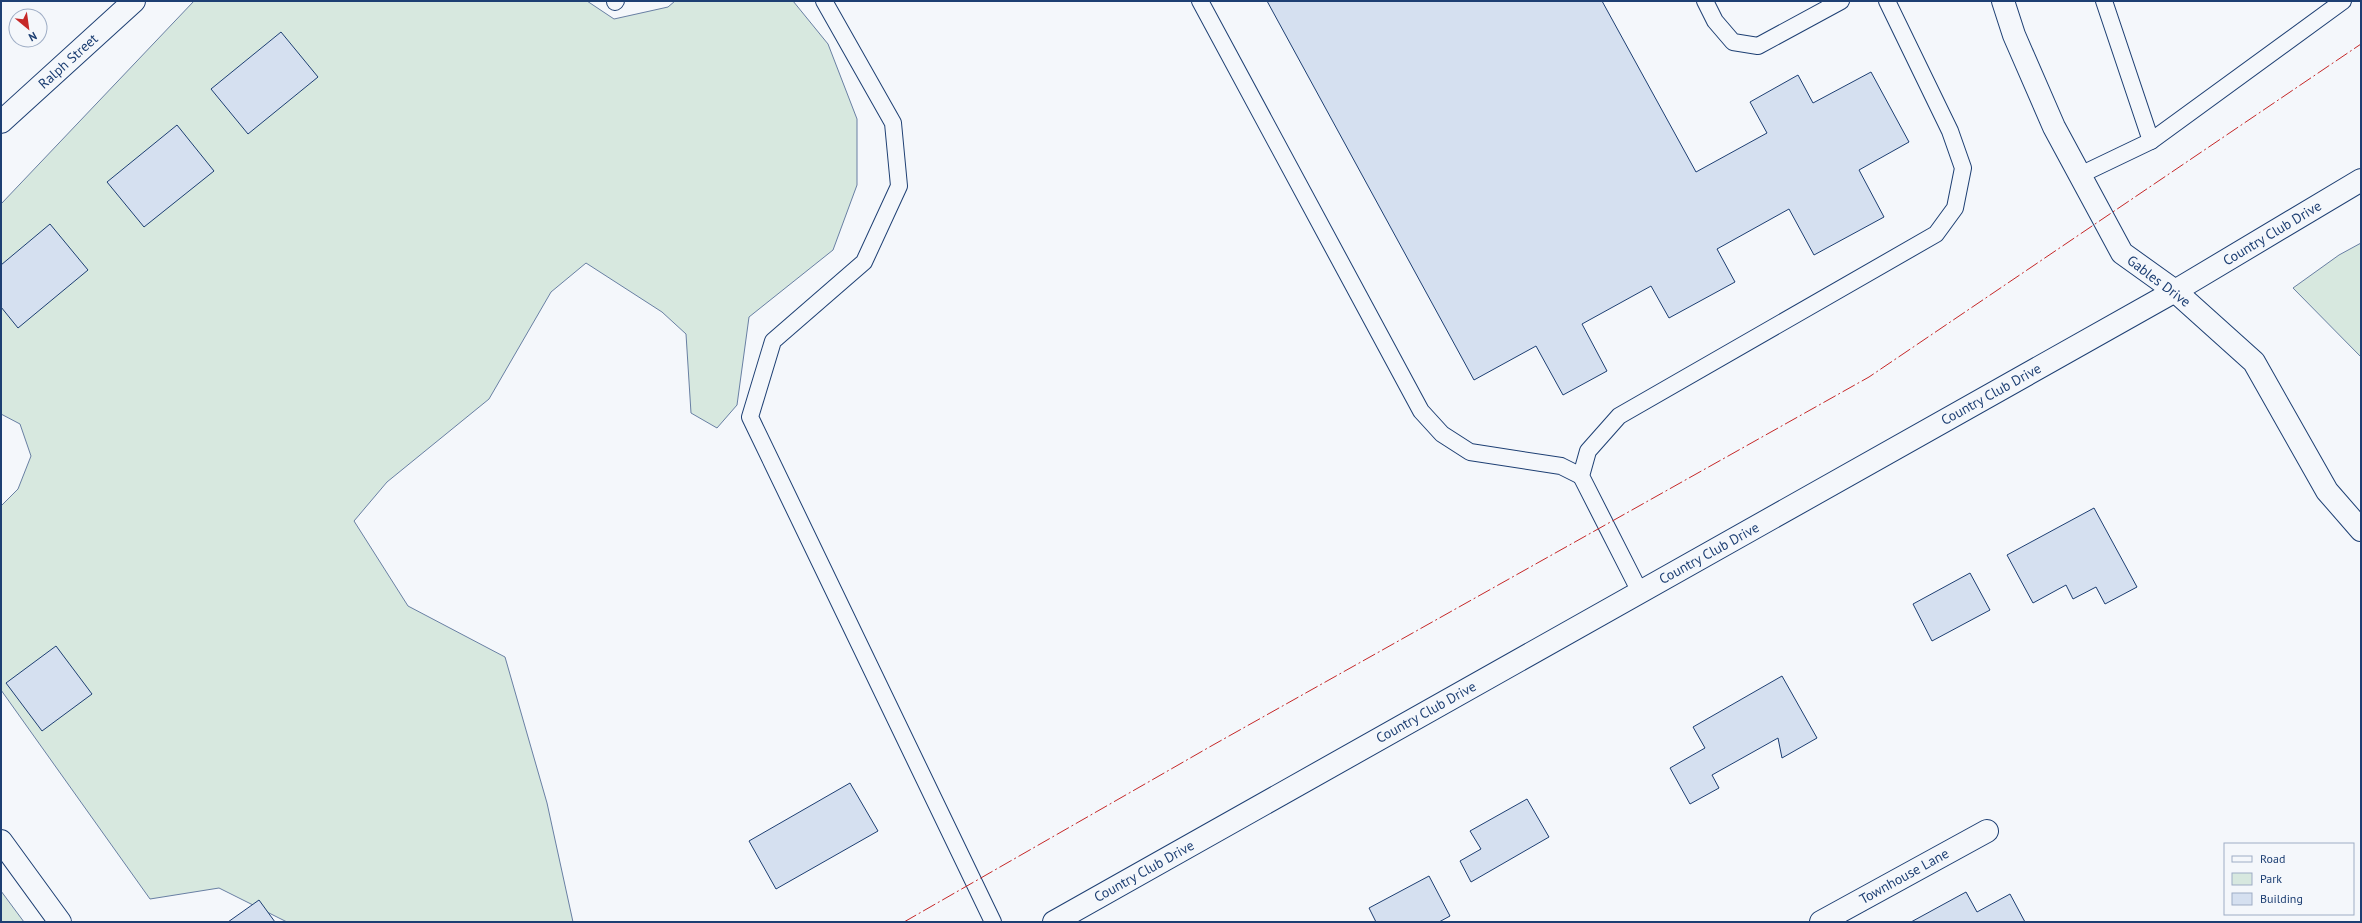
<svg xmlns="http://www.w3.org/2000/svg" width="2362" height="923" viewBox="0 0 2362 923" font-family="'PT Sans',sans-serif">
<style>
.green{fill:#d7e8df;stroke:#687fa3}
.building{fill:#d5e0f0;stroke:#1d3f73}
.lines{fill:none;stroke-linecap:round;stroke-linejoin:round}
.service-casing{stroke:#1d3f73;stroke-width:18}
.minor-casing{stroke:#1d3f73;stroke-width:24}
.primary-casing{stroke:#1d3f73;stroke-width:24}
.service{stroke:#f4f7fb;stroke-width:16}
.minor{stroke:#f4f7fb;stroke-width:22}
.primary{stroke:#f4f7fb;stroke-width:22}
.power{stroke:#c62828;stroke-width:1;stroke-dasharray:14 3 2 3;stroke-linecap:butt}
.labels{text-anchor:middle;dominant-baseline:central;stroke-width:3;stroke-linejoin:round;paint-order:stroke}
.street-label{font-size:14px;fill:#1d3f73;stroke:#f4f7fb}
</style>
<rect width="100%" height="100%" fill="#f4f7fb"/>
<g class="green">
<path d="M194,1H587L614,19L668,7L675,1H793L828,44L857,119V185L833,250L749,317L737,405L717,428L691,413L686,334L662,312L586,263L551,292L489,399L387,482L354,521L408,606L505,657L547,803L573,922H287L219,888L150,899L1,690V506L18,489L31,456L20,424L1,414V204Z"/>
<path d="M2361,243V357L2293,288L2339,255Z"/>
<path d="M1,891L24,922H1Z"/>
</g>
<g class="building">
<path d="M1267,1H1602L1696,172L1767,133L1750,102L1798,75L1813,103L1871,72L1909,142L1859,170L1884,217L1814,255L1789,209L1717,249L1735,282L1669,318L1651,286L1582,324L1607,371L1563,395L1536,346L1474,380Z"/>
<path d="M281,32L318,77L248,134L211,89Z"/>
<path d="M177,125L214,171L144,227L107,182Z"/>
<path d="M50,224L88,270L18,328L1,307V265Z"/>
<path d="M2094,508L2137,587L2105,604L2096,587L2073,599L2066,585L2033,603L2007,555Z"/>
<path d="M1970,573L1990,610L1932,641L1913,604Z"/>
<path d="M56,646L92,694L42,731L6,683Z"/>
<path d="M1782,676L1817,738L1782,758L1778,738L1712,775L1719,788L1690,804L1670,768L1705,748L1693,727Z"/>
<path d="M850,783L878,831L776,889L749,841Z"/>
<path d="M1527,799L1549,837L1471,882L1460,861L1481,849L1470,831Z"/>
<path d="M1429,876L1450,916L1439,922H1376L1369,908Z"/>
<path d="M1966,892L1977,912L2010,894L2025,922H1911Z"/>
<path d="M259,900L275,922H228Z"/>
</g>
<g class="lines">
<g class="service-casing">
<g id="service">
<path d="M824,1L893,123L899,186L864,262L773,341L750,417L993,922"/>
<path d="M1200,1L1421,411L1442,434L1470,452L1561,466L1581,476"/>
<path d="M1705,1L1715,21L1733,42L1758,46L1841,1"/>
<path d="M2104,1L2151,141"/>
<path d="M615,2L616,1"/>
<path d="M2080,175L2151,141L2343,1"/>
<path d="M1640,592L1581,476L1588,451L1619,416L1936,234L1955,208L1963,168L1950,131L1887,1"/>
</g>
</g>
<g class="minor-casing">
<g id="minor">
<path d="M2003,1L2014,35L2054,127L2122,253L2175,291L2254,362L2327,491L2361,530"/>
<path d="M1,122L134,1"/>
<path d="M1,841L60,922"/>
<path d="M1821,922L1987,831"/>
</g>
</g>
<g class="primary-casing">
<path id="primary" d="M1054,922L2175,291L2361,180"/>
</g>
<use href="#service" class="service"/>
<use href="#minor" class="minor"/>
<use href="#primary" class="primary"/>
<path class="power" d="M904,922L1213,745L1869,377L2361,44"/>
</g>
<g class="labels">
<g class="street-label">
<text transform="translate(68 61) rotate(-42)">Ralph Street</text>
<text transform="translate(2272 233) rotate(-31)">Country Club Drive</text>
<text transform="translate(2159 281) rotate(37)">Gables Drive</text>
<text transform="translate(1991 394) rotate(-29)">Country Club Drive</text>
<text transform="translate(1709 553) rotate(-29)">Country Club Drive</text>
<text transform="translate(1426 712) rotate(-29)">Country Club Drive</text>
<text transform="translate(1144 871) rotate(-29)">Country Club Drive</text>
<text transform="translate(1904 876) rotate(-29)">Townhouse Lane</text>
</g>
</g>
<rect width="2362" height="923" fill="none" stroke="#1d3f73" stroke-width="4"/>
<rect x="2224" y="843" width="130" height="72" fill="#f4f7fb" stroke="#9eadc5"/>
<rect x="2232" y="856" width="20" height="6" fill="#f4f7fb" stroke="#9eadc5"/>
<text x="2260" y="863" font-size="12" fill="#1d3f73">Road</text>
<rect x="2232" y="873" width="20" height="12" fill="#d7e8df" stroke="#9eadc5"/>
<text x="2260" y="883" font-size="12" fill="#1d3f73">Park</text>
<rect x="2232" y="893" width="20" height="12" fill="#d5e0f0" stroke="#9eadc5"/>
<text x="2260" y="903" font-size="12" fill="#1d3f73">Building</text>
<g transform="translate(28 28) rotate(151)"><circle r="19" fill="#f4f7fb" stroke="#9eadc5"/>
<path d="M0-3L7 15L0 10L-7 15Z" fill="#c62828"/>
<text y="-6" font-size="11" font-weight="bold" text-anchor="middle" fill="#1d3f73">N</text>
</g>
</svg>
